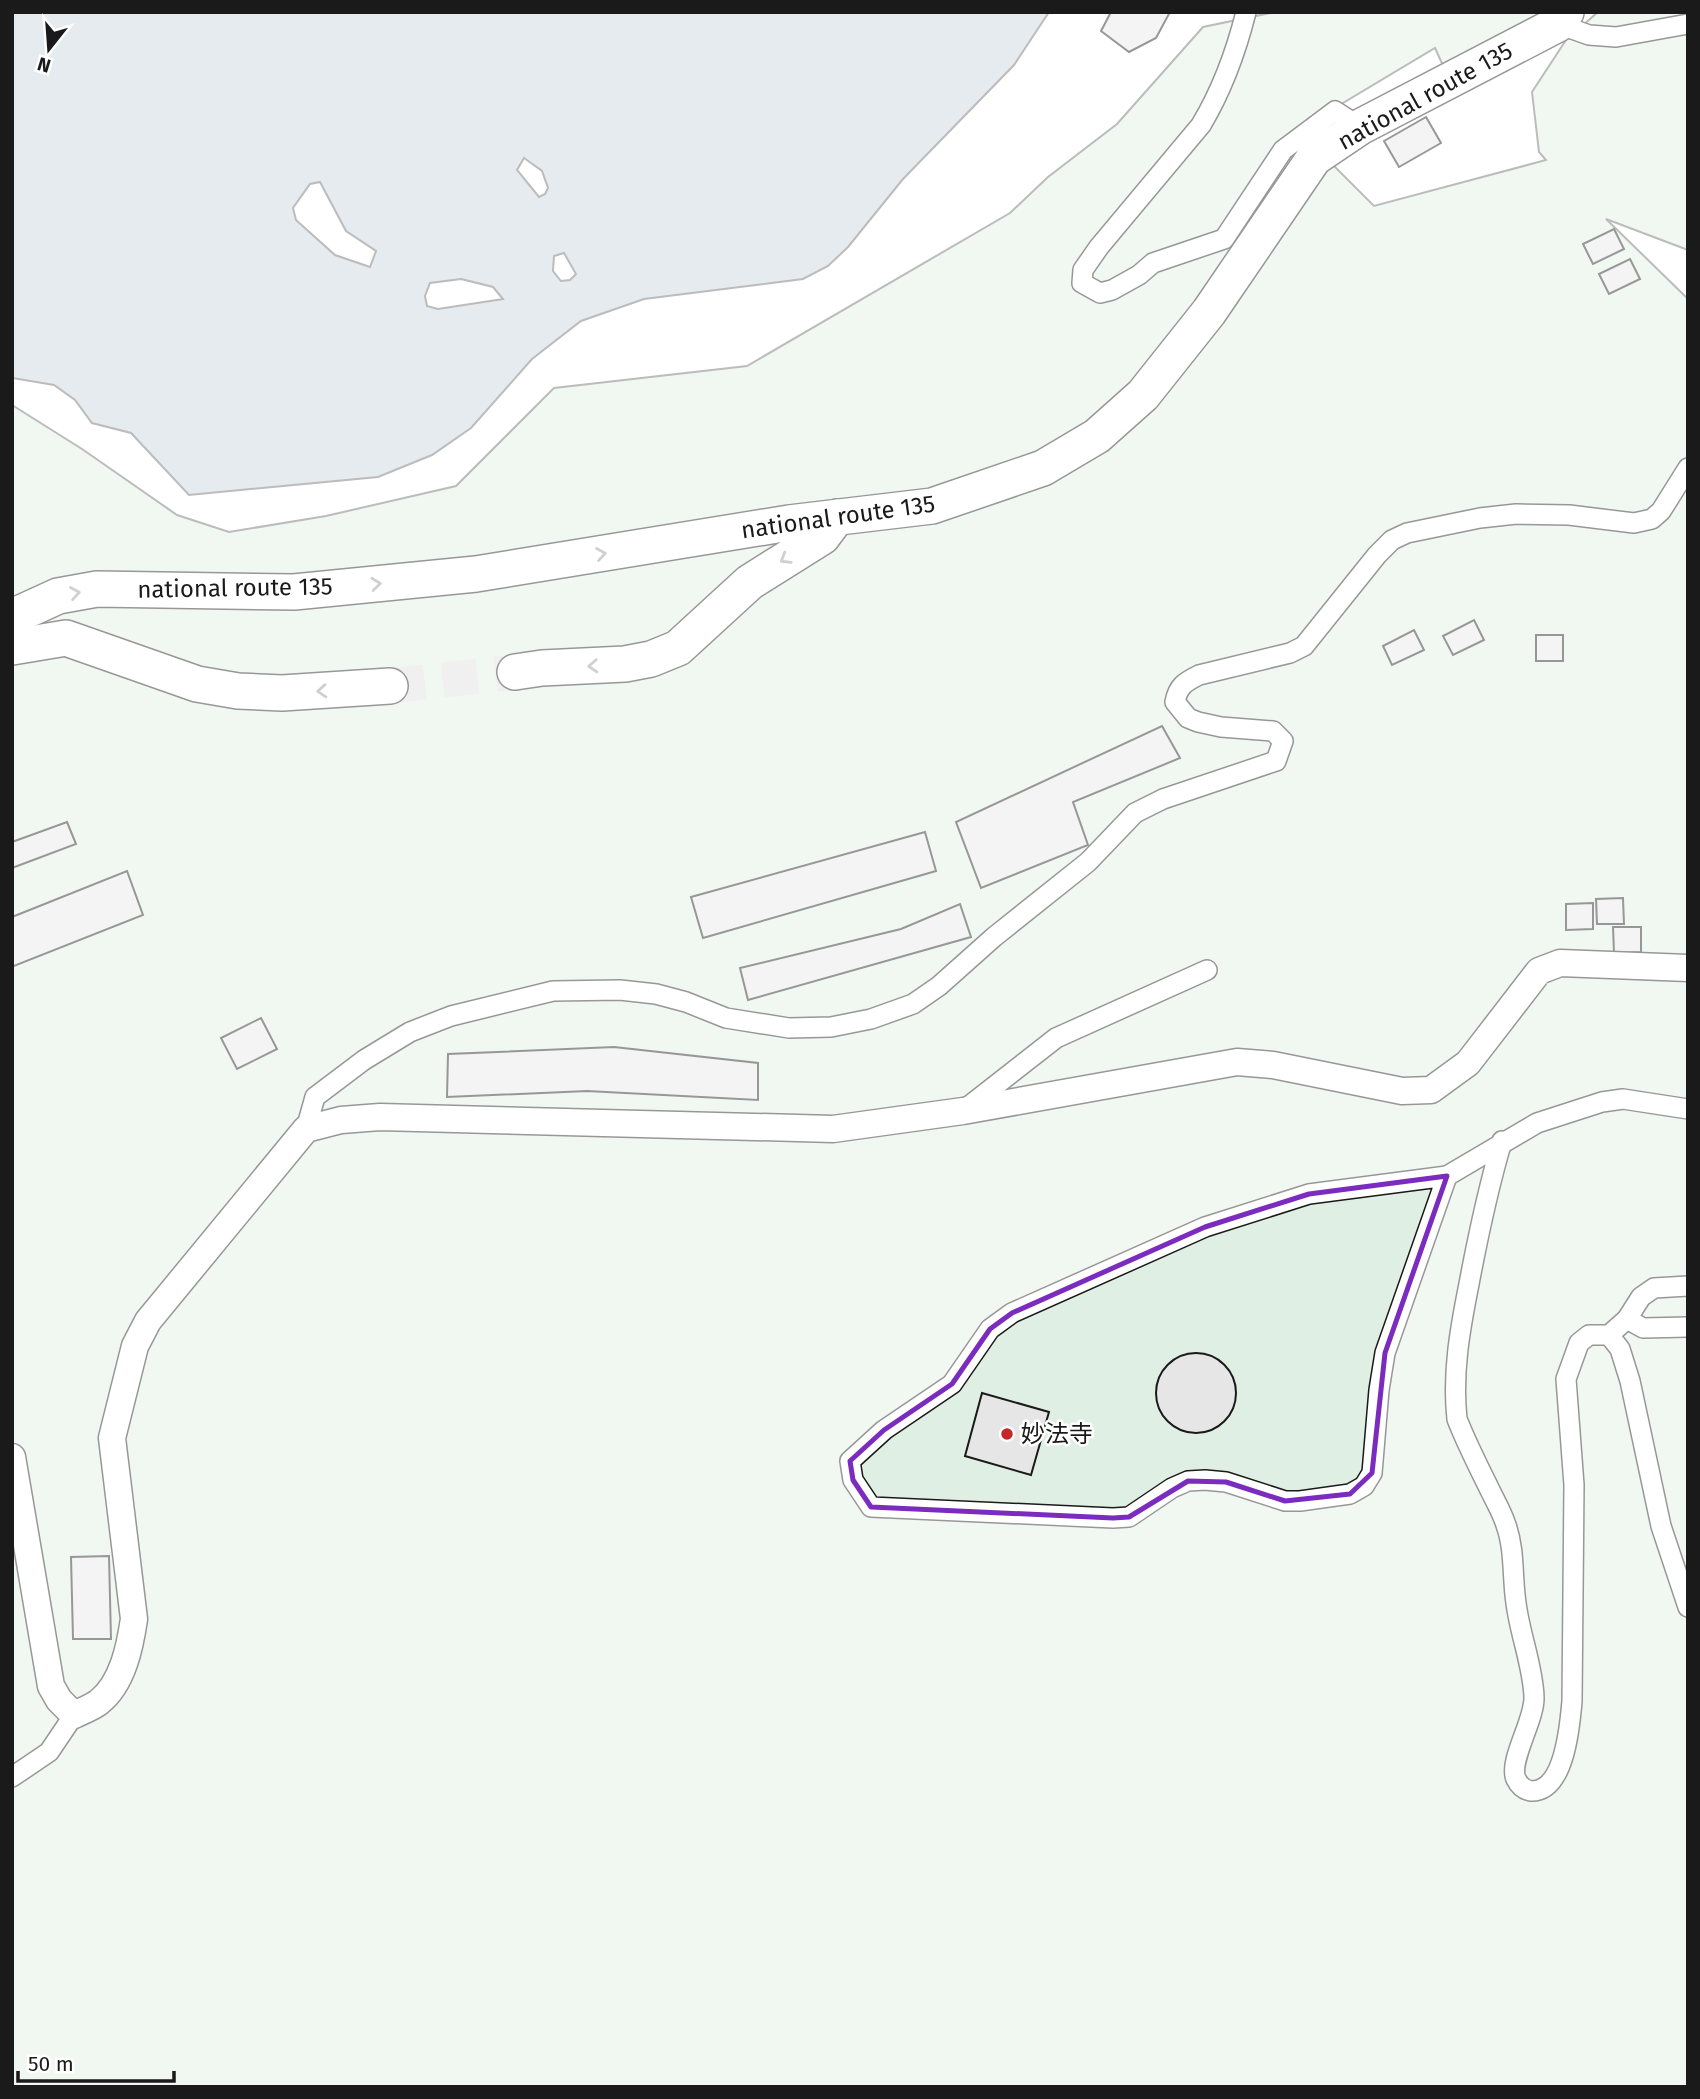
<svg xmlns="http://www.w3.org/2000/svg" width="1700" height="2099" viewBox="0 0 1700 2099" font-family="'Fira Sans','Noto Sans JP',sans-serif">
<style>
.green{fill:#e0efe3;stroke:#6a6a6a;stroke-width:2;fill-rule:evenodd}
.water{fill:#c6d2dc;stroke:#6a6a6a;stroke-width:2;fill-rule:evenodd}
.building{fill:#e6e6e6;stroke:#1a1a1a;stroke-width:2}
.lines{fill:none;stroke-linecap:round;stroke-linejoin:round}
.highway-tunnel{stroke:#ddd;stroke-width:35;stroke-dasharray:35 18;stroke-linecap:butt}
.street-casing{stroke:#1a1a1a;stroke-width:22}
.secondary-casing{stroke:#1a1a1a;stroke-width:29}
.highway-casing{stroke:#1a1a1a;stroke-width:38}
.street{stroke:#fff;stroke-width:19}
.secondary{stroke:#fff;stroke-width:26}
.highway{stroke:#fff;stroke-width:35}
.oneway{stroke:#989898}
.marked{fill:none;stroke:#7b2cbf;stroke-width:5;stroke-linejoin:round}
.poi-dot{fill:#c62828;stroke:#fff;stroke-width:2.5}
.labels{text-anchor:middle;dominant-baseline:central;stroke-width:5;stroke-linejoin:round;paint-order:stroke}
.street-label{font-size:24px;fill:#1a1a1a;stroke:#fff}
.poi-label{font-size:24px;fill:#1a1a1a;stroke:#fff;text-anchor:start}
</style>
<rect width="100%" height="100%" fill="#fff"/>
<path class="green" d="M1275,12H1564L1567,39L1598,12H1688V250L1606,219L1688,299V2087H12V405L82,449L177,515L229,532L326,516L456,486L554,388L747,366L1010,213L1048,177L1117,124L1203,27ZM1566,40L1532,92L1539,152L1546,160L1374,206L1298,130L1435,48L1445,70Z"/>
<path class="water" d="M12,12H1049L1014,65L903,179L848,247L828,266L803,279L644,299L581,321L532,359L471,428L432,455L378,477L189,495L131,433L92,423L75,400L54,385L12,378ZM524,158L542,171L548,188L545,194L539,197L517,170ZM320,182L346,231L376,251L370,267L335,255L296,220L293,208L310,184ZM564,253L576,274L570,280L561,281L553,271L554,256ZM461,279L493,287L503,299L438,309L427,306L425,296L430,283Z"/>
<g class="building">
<path d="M1111,12H1170L1156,38L1129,52L1101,31Z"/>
<path d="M1426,117L1441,143L1399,167L1384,141Z"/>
<path d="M1614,229L1624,249L1593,264L1583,244Z"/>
<path d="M1630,259L1640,279L1609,294L1599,274Z"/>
<path d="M1474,620L1484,640L1453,655L1443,636Z"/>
<path d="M1414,630L1424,650L1392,665L1383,646Z"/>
<rect x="1536" y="635" width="27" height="26"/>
<path d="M1162,726L1180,758L1073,802L1088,845L981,888L956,822Z"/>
<path d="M67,822L76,844L12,868V842Z"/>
<path d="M925,832L936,871L703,938L691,897Z"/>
<path d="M127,871L143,915L14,966L12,965V917Z"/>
<path d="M1623,898L1624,924H1597L1596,899Z"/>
<path d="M1593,903V929L1566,930V904Z"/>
<path d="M960,904L971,937L748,1000L740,968L901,929Z"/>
<path d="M1613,927H1641V952L1614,953Z"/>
<path d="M261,1018L277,1049L237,1069L221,1038Z"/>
<path d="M614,1047L758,1063V1100L587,1091L447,1097L448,1054Z"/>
<circle cx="1196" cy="1393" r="40"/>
<path d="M982,1393L1049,1412L1031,1475L965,1456Z"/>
<path d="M109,1556L111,1639H73L71,1557Z"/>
</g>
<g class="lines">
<path class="highway-tunnel" d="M390,686L515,672"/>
<g class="street-casing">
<g id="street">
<path d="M1246,12C1236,52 1222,90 1201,125L1099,247L1083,270L1082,283L1100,293L1112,290L1139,275L1153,263L1224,239L1283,150L1335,111L1360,127"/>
<path d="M1558,24L1589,35L1616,37L1688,24"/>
<path d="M964,1110L1056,1038L1207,970"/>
<path d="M306,1129L315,1097L364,1060L410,1032L451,1016L553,991L620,990L656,994L686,1002L726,1018L789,1028L831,1027L871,1019L913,1004L939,986L994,937L1088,862L1135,813L1163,799L1276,761L1283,741L1273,731L1221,727L1198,722L1188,718L1175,702C1178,686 1185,682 1199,675L1290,653L1304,646L1377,555L1392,540L1407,533L1480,518L1516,514L1569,515L1634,523L1652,519L1661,511L1688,468"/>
<path d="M1502,1141C1488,1189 1478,1236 1469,1284C1460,1329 1452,1373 1457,1419C1466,1442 1477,1464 1488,1486C1494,1499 1502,1512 1506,1525C1515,1550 1512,1577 1516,1603C1520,1635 1533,1666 1534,1697C1535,1720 1508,1761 1516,1779C1519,1785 1524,1790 1531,1791C1565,1792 1570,1724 1572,1701L1574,1485L1566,1379L1579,1343L1589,1335H1609L1627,1319L1641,1297L1654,1288L1688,1286"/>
<path d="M1447,1176L1385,1353L1379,1390L1372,1473L1364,1486L1350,1494L1300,1501H1285L1226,1482L1205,1480L1188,1481L1172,1488L1129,1517L1113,1518L871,1507L853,1480L850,1461L884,1430L952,1384L990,1329L1012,1313L1205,1227L1309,1194Z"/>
<path d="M1447,1176L1537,1123L1602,1102L1623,1099L1688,1109"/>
<path d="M1627,1319L1643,1328L1688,1327"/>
<path d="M1609,1335L1620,1349L1630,1381L1661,1526L1688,1607"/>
<path d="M12,1777L49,1752L74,1715"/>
</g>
</g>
<g class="secondary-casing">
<path id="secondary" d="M12,1457L51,1686L59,1700L74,1715C82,1711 93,1707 99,1702C123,1683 130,1646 134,1619L112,1438L135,1346L148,1321L306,1129L341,1120L380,1117L833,1129L963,1111L1237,1062L1273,1065L1402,1091L1431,1090L1468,1063L1539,971L1560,963L1688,968"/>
</g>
<g class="highway-casing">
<g id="highway">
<path d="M12,617L58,596L97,589L294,592L476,574L789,523L932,506L1043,468L1097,436L1143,395L1209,312L1314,158L1360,127L1558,24L1566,12"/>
<path d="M12,647L66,638L197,684L238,691L282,693L390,686"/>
<path d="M515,672L542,668L625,664L651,659L678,648L750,582L822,537L837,517"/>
</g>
</g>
<use href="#street" class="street"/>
<use href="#secondary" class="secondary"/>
<use href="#highway" class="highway"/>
</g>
<defs><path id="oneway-chevron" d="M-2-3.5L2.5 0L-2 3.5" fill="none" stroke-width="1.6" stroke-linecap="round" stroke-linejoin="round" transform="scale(1.75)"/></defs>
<g class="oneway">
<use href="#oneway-chevron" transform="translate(601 554) rotate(-9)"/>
<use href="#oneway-chevron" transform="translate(785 559) rotate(149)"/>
<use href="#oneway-chevron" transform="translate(376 584) rotate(-6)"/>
<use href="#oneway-chevron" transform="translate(75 593) rotate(-10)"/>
<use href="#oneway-chevron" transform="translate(593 666) rotate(177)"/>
<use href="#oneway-chevron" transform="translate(322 691) rotate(176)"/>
</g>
<path d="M0 0H1700V2099H0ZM1447,1176L1385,1353L1372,1473L1350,1494L1285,1501L1226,1482L1188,1481L1129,1517L1113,1518L871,1507L853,1480L850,1461L884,1430L952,1384L990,1329L1012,1313L1205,1227L1309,1194Z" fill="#fff" fill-opacity=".55" fill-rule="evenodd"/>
<path class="marked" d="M1447,1176L1385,1353L1372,1473L1350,1494L1285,1501L1226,1482L1188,1481L1129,1517L1113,1518L871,1507L853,1480L850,1461L884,1430L952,1384L990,1329L1012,1313L1205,1227L1309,1194Z"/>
<circle class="poi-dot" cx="1007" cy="1434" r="7"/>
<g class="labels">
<g class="street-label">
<text transform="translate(1425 96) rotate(-29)">national route 135</text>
<text transform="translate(838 517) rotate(-8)">national route 135</text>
<text transform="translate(235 588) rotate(-1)">national route 135</text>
</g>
<g class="poi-label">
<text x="1021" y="1434">妙法寺</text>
</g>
</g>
<rect width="1700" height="2099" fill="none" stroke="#1a1a1a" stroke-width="28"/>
<g transform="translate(49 49) rotate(197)" stroke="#ffffff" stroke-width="5" paint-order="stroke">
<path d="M0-5L12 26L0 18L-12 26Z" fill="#1a1a1a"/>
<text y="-10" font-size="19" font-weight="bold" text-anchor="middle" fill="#1a1a1a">N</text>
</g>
<path d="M18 2071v10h156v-10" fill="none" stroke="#1a1a1a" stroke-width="3.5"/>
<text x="28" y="2071" font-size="21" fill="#1a1a1a" stroke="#ffffff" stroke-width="5" paint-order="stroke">50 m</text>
</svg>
